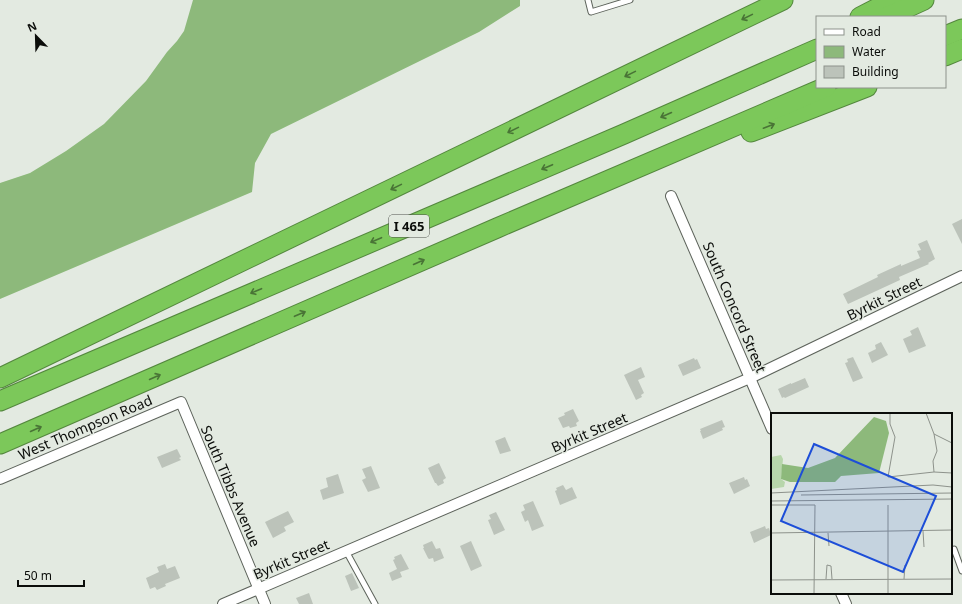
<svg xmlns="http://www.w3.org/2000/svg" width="962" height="604" viewBox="0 0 962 604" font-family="'Noto Sans',sans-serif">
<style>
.water{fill:#8db97b}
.building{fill:#bcc3ba}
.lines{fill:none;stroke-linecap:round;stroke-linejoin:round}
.service-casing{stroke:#5d635b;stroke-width:7}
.minor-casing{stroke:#5d635b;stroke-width:12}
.motorway-casing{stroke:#54873e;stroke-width:21}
.service{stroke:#fff;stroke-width:5}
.minor{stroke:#fff;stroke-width:10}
.motorway{stroke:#7cc85a;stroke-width:19}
.oneway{stroke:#497436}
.labels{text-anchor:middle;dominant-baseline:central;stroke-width:3;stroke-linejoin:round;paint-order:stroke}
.shield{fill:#e3eae1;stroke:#4c4f4a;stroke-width:1}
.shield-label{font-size:13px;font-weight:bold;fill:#0b0d0a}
.street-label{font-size:14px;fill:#0b0d0a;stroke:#e3eae1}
.inset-road{fill:none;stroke:#8d928b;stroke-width:1}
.view{fill:#1d4ed8;fill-opacity:0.15;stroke:#1d4ed8;stroke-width:2}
.inset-edge{fill:none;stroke:#0b0d0a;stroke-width:2}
</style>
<rect width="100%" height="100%" fill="#e3eae1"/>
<path class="water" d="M193,0H520V6L479,32L271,134L255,163L252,192L0,299V183L30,173L66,151L104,124L146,81L167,52L177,41L184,31Z"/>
<g class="building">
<path d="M962,219V244L952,224Z"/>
<path d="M927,240L935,259L928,263L929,264L899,277L900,280L848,304L843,294L878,277L877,275L901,264V266L920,258L917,251L921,250L918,244Z"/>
<path d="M918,327L926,346L909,353L903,339L912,335L910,331Z"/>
<path d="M881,342L888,355L872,363L868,353L876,349L875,345Z"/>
<path d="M853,357L863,378L853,382L845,363L848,362L847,359Z"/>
<path d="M694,358L695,360L697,359L701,368L683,376L678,365Z"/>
<path d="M641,367L645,377L638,380L644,393L641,395L642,397L636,400L624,375Z"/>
<path d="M805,378L809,387L785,398L784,397L782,398L778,389L791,383V384Z"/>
<path d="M573,409L579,421L576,423L577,426L570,428L569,426L563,428L558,418L565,415L564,413Z"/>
<path d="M722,420L725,427L722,428L723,430L703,439L700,431H701L700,429Z"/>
<path d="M505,437L511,451L500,454L495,441Z"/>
<path d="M177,449L181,457L179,458L181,460L162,468L157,457Z"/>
<path d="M439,463L446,478L443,480L444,483L438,486L436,483H435L428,468Z"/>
<path d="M371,466L380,488L368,492L362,480L366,478L362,469Z"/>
<path d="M338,474L344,493L323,500L320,490L328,487L326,478Z"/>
<path d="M744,477L745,480L747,479L750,486L734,494L729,483Z"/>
<path d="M563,485L566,490L572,487L577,498L560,505L555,491L557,490L556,488Z"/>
<path d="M533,501L544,526L532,531L528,520L525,522L521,512L525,510L523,505Z"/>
<path d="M288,511L294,522L284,527L286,531L273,538L265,522Z"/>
<path d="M496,512L505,530L494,535L488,520L491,519L489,515Z"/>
<path d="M765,526L766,529L769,528L771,535L754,543L750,532Z"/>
<path d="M432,541L436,549L440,548L444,558L434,562L433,558L429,559L428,558L423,548H424L423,545Z"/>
<path d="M471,541L482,566L471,571L460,546Z"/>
<path d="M401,554L409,569L400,572L402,577L392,581L389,573L397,569L393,560L395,559L394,557Z"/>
<path d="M165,564L167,569L175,566L180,578L165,584L166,586L157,590L155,587L150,589L146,578L159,572L157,567Z"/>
<path d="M352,573L359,588L351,591L345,576Z"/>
<path d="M309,593L313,604H299L296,598Z"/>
</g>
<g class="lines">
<g class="service-casing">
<g id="service">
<path d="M588,0L591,12L630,0"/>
<path d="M954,549L962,571"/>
<path d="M346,551L375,604"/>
</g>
</g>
<g class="minor-casing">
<g id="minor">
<path d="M671,196L772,429"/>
<path d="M0,479L181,402L265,604"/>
<path d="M841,593L846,604"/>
<path d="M223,604L750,378L962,276"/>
</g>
</g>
<g class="motorway-casing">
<g id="motorway">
<path d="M860,17L893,0"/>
<path d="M887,17L924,0"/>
<path d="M945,36L962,29"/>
<path d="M945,56L962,49"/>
<path d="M751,132L867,87"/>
<path d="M0,378L783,0"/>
<path d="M0,401L624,134L817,49"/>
<path d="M0,444L497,228L826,87"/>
</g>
</g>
<use href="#service" class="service"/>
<use href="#minor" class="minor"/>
<use href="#motorway" class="motorway"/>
</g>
<defs><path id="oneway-shaft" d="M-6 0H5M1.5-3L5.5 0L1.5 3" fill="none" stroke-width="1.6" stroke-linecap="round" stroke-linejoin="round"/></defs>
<g class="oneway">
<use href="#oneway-shaft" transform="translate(747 17) rotate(154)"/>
<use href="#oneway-shaft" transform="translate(630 74) rotate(154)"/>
<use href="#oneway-shaft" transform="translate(666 115) rotate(156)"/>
<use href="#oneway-shaft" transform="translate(769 126) rotate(-21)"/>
<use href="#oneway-shaft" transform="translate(513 130) rotate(154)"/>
<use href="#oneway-shaft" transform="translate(547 167) rotate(157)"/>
<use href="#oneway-shaft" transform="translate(396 187) rotate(154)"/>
<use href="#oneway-shaft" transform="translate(376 240) rotate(157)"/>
<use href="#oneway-shaft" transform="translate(419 262) rotate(-24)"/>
<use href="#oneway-shaft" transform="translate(256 291) rotate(157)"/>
<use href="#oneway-shaft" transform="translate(300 314) rotate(-23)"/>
<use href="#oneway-shaft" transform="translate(155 377) rotate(-24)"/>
<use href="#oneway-shaft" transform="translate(36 429) rotate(-24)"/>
</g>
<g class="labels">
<rect class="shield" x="389" y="215" width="40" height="22" rx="3"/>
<g class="shield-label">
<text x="409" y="226">I 465</text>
</g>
<g class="street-label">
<text transform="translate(884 298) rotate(-26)">Byrkit Street</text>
<text transform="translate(735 307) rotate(67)">South Concord Street</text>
<text transform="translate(85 427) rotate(-23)">West Thompson Road</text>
<text transform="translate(589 432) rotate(-23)">Byrkit Street</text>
<text transform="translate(231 486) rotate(67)">South Tibbs Avenue</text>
<text transform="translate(291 559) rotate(-23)">Byrkit Street</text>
</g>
</g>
<g transform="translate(771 413)">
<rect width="181" height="181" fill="#e3eae1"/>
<path d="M10,42L12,46L10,66L14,69L13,74L0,76V44Z" fill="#b7d6ab"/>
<path d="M103,4L115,8L118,20L108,60L70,63L64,69H19L10,66L11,51L37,55L64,45Z" fill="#8db97b"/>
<path class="inset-road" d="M119,0V11L124,24L117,64L163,59M155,0L163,21L181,30M163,21L166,38L162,48L163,59L181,60M0,80L162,72L181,74M30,82L181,80M0,88L181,86M0,92H44L43,181M117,92V181M152,118L153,134M0,120L181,117M57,120L58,133M55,166L56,152L60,153L61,166M133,166L134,152M0,167L181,166"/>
<path class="view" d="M43,31L165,83L132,159L10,108Z"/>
<rect width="181" height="181" class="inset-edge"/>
</g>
<rect x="816" y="16" width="130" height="72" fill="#e3eae1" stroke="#8d928b"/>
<rect x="824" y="29" width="20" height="6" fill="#ffffff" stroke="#8d928b"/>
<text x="852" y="36" font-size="12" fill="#0b0d0a">Road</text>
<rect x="824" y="46" width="20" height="12" fill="#8db97b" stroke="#8d928b"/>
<text x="852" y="56" font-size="12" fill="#0b0d0a">Water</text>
<rect x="824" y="66" width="20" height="12" fill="#bcc3ba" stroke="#8d928b"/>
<text x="852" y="76" font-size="12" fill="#0b0d0a">Building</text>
<g transform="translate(36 36) rotate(337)" stroke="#e3eae1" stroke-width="3" paint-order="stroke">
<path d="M0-3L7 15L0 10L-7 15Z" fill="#0b0d0a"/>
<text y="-6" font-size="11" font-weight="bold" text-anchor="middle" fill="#0b0d0a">N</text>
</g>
<path d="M18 580v6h66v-6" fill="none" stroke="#0b0d0a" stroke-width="2"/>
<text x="24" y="580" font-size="12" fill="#0b0d0a" stroke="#e3eae1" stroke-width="3" paint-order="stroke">50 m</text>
</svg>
